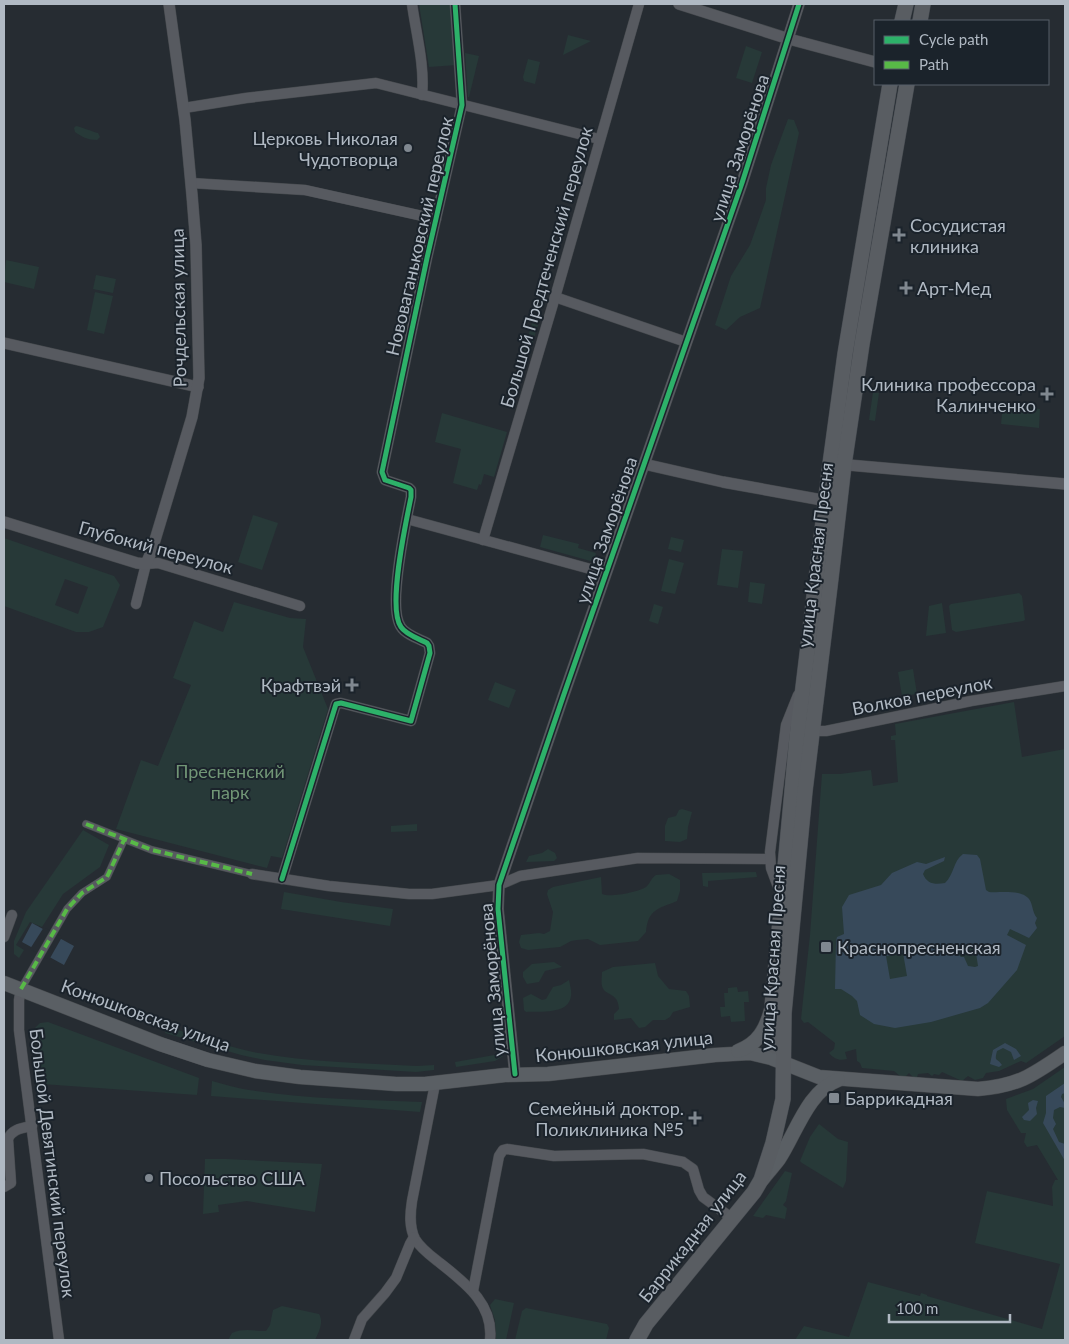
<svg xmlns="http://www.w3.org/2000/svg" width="1069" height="1344" viewBox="0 0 1069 1344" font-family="Lato,sans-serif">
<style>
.green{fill:#273938;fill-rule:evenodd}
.water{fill:#37495a;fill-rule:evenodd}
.pier{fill:#262c32}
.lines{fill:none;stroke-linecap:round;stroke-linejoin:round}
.pedestrian-casing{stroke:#44484c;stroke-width:8}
.minor-casing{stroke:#44484c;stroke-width:11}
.tertiary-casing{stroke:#44484c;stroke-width:12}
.secondary-casing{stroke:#44484c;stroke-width:15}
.primary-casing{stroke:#44494f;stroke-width:16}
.pedestrian{stroke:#575a60;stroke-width:7}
.minor{stroke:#575a60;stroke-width:10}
.tertiary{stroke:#575a60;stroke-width:11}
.secondary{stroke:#5a5f64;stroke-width:14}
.primary{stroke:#595d62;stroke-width:15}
.quiet{stroke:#58b947;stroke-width:4;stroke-dasharray:8 4;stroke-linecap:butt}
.cycleway-casing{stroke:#1b232b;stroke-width:8}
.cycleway{stroke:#2db169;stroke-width:5}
.poi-dot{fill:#808890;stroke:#1b232b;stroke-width:2}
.labels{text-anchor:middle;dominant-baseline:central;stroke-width:4;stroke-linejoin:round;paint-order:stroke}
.poi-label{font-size:18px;fill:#b0b9c3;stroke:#1b232b;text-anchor:start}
.street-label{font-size:18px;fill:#b0b9c3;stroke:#1b232b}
.park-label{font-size:18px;fill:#719676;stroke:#1b232b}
</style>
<rect width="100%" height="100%" fill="#262c32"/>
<g class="green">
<path d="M419,4H451L457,65L429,67Z"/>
<path d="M568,35L591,41L563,55Z"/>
<path d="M746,46L762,52L752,83L736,78Z"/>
<path d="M465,53L479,56L469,97H468Z"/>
<path d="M528,59L540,62L535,84L524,81L523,77Z"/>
<path d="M788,119L794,120L799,133L760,308L740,317L726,330L715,325L731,276L750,245L766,200V188L771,165Z"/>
<path d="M76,126C79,126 93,132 98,133L100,137L97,140C88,140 82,137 75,132L74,128Z"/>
<path d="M6,260L39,267L34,289L4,282Z"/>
<path d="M96,275L116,279L113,293L93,289Z"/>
<path d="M95,292L113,296L104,334L87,330Z"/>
<path d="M532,323L538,325L527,361L521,360Z"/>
<path d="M873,392L879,393L875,421L869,420Z"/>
<path d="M1003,404L1040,409L1039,428L1001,424Z"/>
<path d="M442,413L507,432L494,477L484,474L481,485L479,484L477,490L453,483L461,449L435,442Z"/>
<path d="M253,515L278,523L262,570L238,562Z"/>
<path d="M543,535L579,544L578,548L596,553L594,562L540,547Z"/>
<path d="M671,537L684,540L681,552L668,549Z"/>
<path d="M4,538L114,576L120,585L103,627L89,632H76L4,606ZM65,579L88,587L78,614L55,605Z"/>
<path d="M722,549L743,551L738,588L717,585Z"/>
<path d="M669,559L684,563L675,594L661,591Z"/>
<path d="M750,582L765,584L762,604L748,602Z"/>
<path d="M1019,593L1022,596L1025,620L1023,621L956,632L952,630L949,606L951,604Z"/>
<path d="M234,602L290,618L306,619L303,647L328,709L282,858L271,856L267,868L116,829L141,760L158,766L191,685L173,678L194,621L223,632Z"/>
<path d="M942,603L946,633L926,636L929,606Z"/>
<path d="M654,604L663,607L658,624L649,621Z"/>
<path d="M913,669L917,694L902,696L898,672Z"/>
<path d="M495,682L516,690L509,708L488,700Z"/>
<path d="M1014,702L1022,757L1065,749V1036L1026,1063L1021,1061L999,1071L986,1073L983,1078L975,1080L968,1076L962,1081L942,1072L939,1075L934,1074L932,1076L928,1073L918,1074L917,1077H913L909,1073L906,1076H900L894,1071L862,1068L860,1063L857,1061L856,1049L845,1052L847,1059C839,1061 834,1059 829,1053L834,1049L835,1043L808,1022L804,1023L801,1019L810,935L822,774H840L871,770L873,786L898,782L895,740H891V736L896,735L895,724Z"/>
<path d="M682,809L692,812L688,827L687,839L680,842L665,841V826L668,818L676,816L679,810Z"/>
<path d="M417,824V831L391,832V826Z"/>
<path d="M83,830L109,845L100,867L63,894L42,927L30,922L16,945L24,950L19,958L14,954V941L26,912Z"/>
<path d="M548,849L555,853L557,858L554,861L526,862L529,856L542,853Z"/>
<path d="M756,872L757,877L708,881V887L703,886L702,873Z"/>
<path d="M669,874L680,880V891L677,901C658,909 648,909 646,932L638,941L600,945L588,939L577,940L571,941L560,947L528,950L521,948L519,942L521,935L539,933L544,934L550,931L553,912L547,894L548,890L553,887L601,877L602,894C610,898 638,892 646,887C650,884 651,878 656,875Z"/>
<path d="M284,892L341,902L393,909L390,926L281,909Z"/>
<path d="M554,962L562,967L545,971L539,982L527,984L523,977V972L532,964Z"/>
<path d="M655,963L658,976L669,989L686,991L689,996L690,1007L673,1012L670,1017L665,1020H653L645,1027L639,1028L631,1018L614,1020V1014L619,1009C618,991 605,997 602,986C601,982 602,976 602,972L613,967Z"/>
<path d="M569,980C570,985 572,992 571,996C569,1015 539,1011 526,1012L524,1010L523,998L531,994L542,1000L546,999L553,987L561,985Z"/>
<path d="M737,987L738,992L748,991L749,1002H744L745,1021L731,1022L730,1016L721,1017L720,1007H725L724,993H728V988Z"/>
<path d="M48,1022L199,1078L197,1095L42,1084L35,1028L40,1023Z"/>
<path d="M169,1027C197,1036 225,1046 253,1052C307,1062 362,1063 417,1066L434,1065V1070L416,1072L302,1065L265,1060L241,1055L165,1033L166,1028Z"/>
<path d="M500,1054L503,1056L495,1061L456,1067L455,1062Z"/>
<path d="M1065,1067V1340H795L804,1326L849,1337L868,1282L920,1296L921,1293L927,1295V1296L1042,1329L1060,1264L975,1243L987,1191L1053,1206L1052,1187L1055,1180H1058L1037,1145L1027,1147L1024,1142L1026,1133H1021L1007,1110L1006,1099L1033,1089Z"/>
<path d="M212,1081C224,1084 236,1088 249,1090C306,1099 365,1100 422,1102L420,1112L211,1096Z"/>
<path d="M819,1124L838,1139L848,1142L846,1181L843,1188L802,1163L800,1161L810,1137Z"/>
<path d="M205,1159H226L322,1164L315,1212L247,1201L218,1205L219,1212L203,1214Z"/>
<path d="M785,1171L792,1173L786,1201L783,1205L787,1208L785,1219L766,1215L763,1218L753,1216Z"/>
<path d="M495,1299L514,1303L506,1340H496L495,1320L490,1305Z"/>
<path d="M282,1306L319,1314C324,1322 319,1332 315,1340H228L232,1333C244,1328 253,1331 266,1331L270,1325L273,1310Z"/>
<path d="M526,1308L607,1324L609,1328L606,1340H515L522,1311Z"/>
</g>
<g class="water">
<path d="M963,854L977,855L980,859L986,890L989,892C999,893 1022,889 1029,899C1033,904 1032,912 1037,918L1035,923L1037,928L1029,938L1010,929L1007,935L1026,945L1017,970L988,1003L980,1008L931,1022L895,1028L874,1024L860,1015L857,1001L852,996L841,989H835L836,942L837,937L844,934L842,907L849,895L881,885L892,873L917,862L926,864L945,857L944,861L925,870L923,874C927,884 935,885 945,883C954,875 953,861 963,854ZM971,944L975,947L978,966L975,967L968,966L964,957H961L957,953L959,948ZM903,953L907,976L890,979L886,956Z"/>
<path d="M32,923L74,946L64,965L22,942Z"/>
<path d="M1005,1043L1016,1049L1021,1056L1014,1060L1011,1052L1003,1048L997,1051C994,1063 997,1057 1002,1065L999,1067L990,1064L993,1050Z"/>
<path d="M1065,1083V1093L1062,1094L1061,1097L1065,1104V1108L1060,1107L1054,1110L1053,1118L1056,1124L1053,1129L1059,1142L1065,1144V1161L1043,1123L1046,1113V1096Z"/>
<path d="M1033,1100L1038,1101L1036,1108L1037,1114L1030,1121L1024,1120L1022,1117L1029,1110L1028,1103Z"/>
</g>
<path class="pier" d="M44,927L62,937L49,960L30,949Z"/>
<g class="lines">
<g class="pedestrian-casing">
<g id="pedestrian">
<path d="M86,824L152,850L252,874"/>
<path d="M21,989L67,909L82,893L107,877L124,840"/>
</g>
</g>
<g class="minor-casing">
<g id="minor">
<path d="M412,4C416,33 425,66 422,95"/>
<path d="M184,108L246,98L376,83L599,139"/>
<path d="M191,183L305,190L436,219"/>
<path d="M555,297L686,342"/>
<path d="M407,519L605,573"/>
<path d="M483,540L558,287L639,4"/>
<path d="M136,604L146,564L158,563L300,606"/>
<path d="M810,726L818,731H826L971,701L1065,686"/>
<path d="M252,874L329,886L409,894H432L499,885L520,876L638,858L770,859"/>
<path d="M282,879L336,704L341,703L411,721L430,653L429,646L427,643C419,639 405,634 401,627C387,608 406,522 411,497V490L409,488L385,480L382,472L427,258L462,105L455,4"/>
<path d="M780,892L771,868L770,852L786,725L798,695"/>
<path d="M4,937L12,915"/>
<path d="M21,989L19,1000V1030L59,1340"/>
<path d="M435,1084L412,1201C410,1214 409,1227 415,1239C421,1249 431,1256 440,1263C465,1283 494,1304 490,1340"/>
<path d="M4,1187L11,1183L8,1139C12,1129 22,1128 32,1126"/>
<path d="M473,1291L499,1156L503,1150L507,1149L554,1156L643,1154L683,1162L693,1169L699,1190L703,1197L733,1219"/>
<path d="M354,1340L362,1319L385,1293L396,1278L410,1244L414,1237"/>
</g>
</g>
<g class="tertiary-casing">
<g id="tertiary">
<path d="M679,4L789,39L875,62"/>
<path d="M4,343L198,387"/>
<path d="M644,464L723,482L833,502"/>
<path d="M837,464L1065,484"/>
<path d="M4,522L137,563L146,564L152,550L192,417L199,378L196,245L192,195L185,120L169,4"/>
<path d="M515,1074L498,909L499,885L563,697L742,183L799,4"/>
</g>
</g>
<g class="secondary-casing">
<g id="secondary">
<path d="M4,983L160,1044L208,1060L255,1071L300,1077L396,1084H425L505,1075L548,1074L715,1055L750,1053L771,1058L819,1077L978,1089C1018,1086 1033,1075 1065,1053"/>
<path d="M738,1051C758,1044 766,1029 771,1010"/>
<path d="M762,1180C767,1173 774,1166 779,1159C796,1133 808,1091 838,1080"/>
</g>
</g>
<g class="primary-casing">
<g id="primary">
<path d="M902,21L906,4"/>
<path d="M920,21L923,4"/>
<path d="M775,1046L772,1007L797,737L830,464L845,354L890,84"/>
<path d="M637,1340L646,1324L754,1192L761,1180L773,1143L783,1099L784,1013L805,791L831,578L844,465L862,344L907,84"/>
</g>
</g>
<use href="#pedestrian" class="pedestrian"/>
<use href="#minor" class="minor"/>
<use href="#tertiary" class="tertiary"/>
<use href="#secondary" class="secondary"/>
<use href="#primary" class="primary"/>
<g class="quiet">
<path d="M86,824L152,850L252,874"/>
<path d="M21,989L67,909L82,893L107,877L124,840"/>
</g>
<g class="cycleway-casing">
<g id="cycleway">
<path d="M282,879L336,704L341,703L411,721L430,653L429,646L427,643C419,639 405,634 401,627C387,608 406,522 411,497V490L409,488L385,480L382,472L427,258L462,105L455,4"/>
<path d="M515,1074L498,909L499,885L563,697L742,183L799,4"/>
</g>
</g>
<use href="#cycleway" class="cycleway"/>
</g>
<g class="poi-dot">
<circle cx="408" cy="148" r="5"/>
<path d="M896.5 227.5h5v5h5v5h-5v5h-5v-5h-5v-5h5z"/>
<path d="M903.5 280.5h5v5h5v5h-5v5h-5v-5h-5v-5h5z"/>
<path d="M1044.5 386.5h5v5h5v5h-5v5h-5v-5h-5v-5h5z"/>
<path d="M349.5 677.5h5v5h5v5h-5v5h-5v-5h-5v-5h5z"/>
<rect x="820" y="941" width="12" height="12" rx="2.5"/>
<rect x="828" y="1092" width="12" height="12" rx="2.5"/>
<path d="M692.5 1110.5h5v5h5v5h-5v5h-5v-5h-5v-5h5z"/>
<circle cx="149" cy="1178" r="5"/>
</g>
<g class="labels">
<g class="poi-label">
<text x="398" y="138" text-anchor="end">Церковь Николая<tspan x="398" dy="21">Чудотворца</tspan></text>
<text x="910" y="225">Сосудистая<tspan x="910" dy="21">клиника</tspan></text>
<text x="917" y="288">Арт-Мед</text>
<text x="1036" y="384" text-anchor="end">Клиника профессора<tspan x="1036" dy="21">Калинченко</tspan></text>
<text x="341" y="685" text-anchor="end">Крафтвэй</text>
<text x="837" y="947">Краснопресненская</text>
<text x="845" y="1098">Баррикадная</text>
<text x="684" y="1108" text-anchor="end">Семейный доктор.<tspan x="684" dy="21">Поликлиника №5</tspan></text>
<text x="159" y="1178">Посольство США</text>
</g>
<g class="street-label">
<text transform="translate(739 148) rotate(-72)">улица Заморёнова</text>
<text transform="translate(419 236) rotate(-77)">Нововаганьковский переулок</text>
<text transform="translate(546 267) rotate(-74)">Большой Предтеченский переулок</text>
<text transform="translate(178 308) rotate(-91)">Рочдельская улица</text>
<text transform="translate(606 530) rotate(-71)">улица Заморёнова</text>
<text transform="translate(156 547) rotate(15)">Глубокий переулок</text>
<text transform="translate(815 555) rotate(-83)">улица Красная Пресня</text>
<text transform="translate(922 695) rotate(-11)">Волков переулок</text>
<text transform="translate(772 958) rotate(-86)">улица Красная Пресня</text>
<text transform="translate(492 980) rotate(-95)">улица Заморёнова</text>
<text transform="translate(146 1015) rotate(20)">Конюшковская улица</text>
<text transform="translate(624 1046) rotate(-6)">Конюшковская улица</text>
<text transform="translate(53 1163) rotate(83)">Большой Девятинский переулок</text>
<text transform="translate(692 1236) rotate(-52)">Баррикадная улица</text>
</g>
<g class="park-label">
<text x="230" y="771">Пресненский<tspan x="230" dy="21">парк</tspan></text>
</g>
</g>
<rect width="1069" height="1344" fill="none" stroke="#b0b9c3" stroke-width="10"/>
<rect x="874" y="20" width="175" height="65" fill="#1b232b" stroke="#575f68"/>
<rect x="884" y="36" width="25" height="8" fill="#2db169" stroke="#575f68"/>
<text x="919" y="45" font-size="15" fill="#b0b9c3">Cycle path</text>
<rect x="884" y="61" width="25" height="8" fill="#58b947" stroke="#575f68"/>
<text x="919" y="70" font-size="15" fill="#b0b9c3">Path</text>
<path d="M889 1314v8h121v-8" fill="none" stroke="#b0b9c3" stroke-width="2.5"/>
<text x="896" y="1314" font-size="15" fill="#b0b9c3" stroke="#1b232b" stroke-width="4" paint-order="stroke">100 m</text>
</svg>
